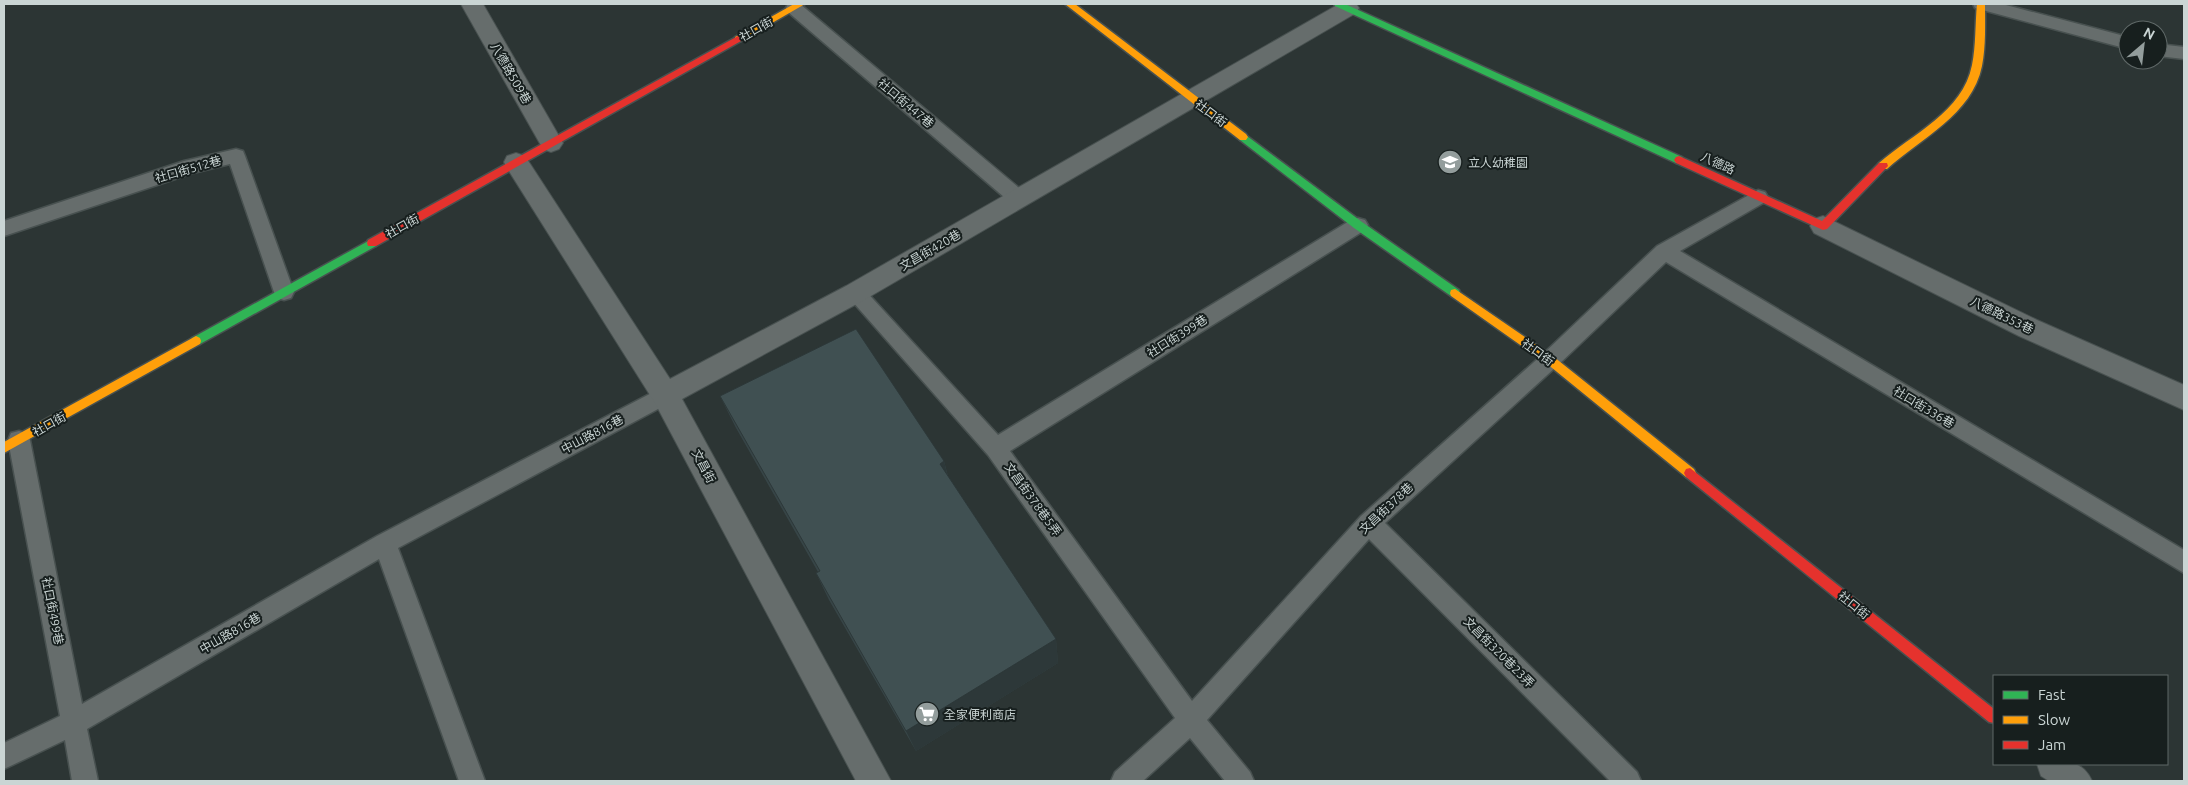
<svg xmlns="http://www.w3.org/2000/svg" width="2188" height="785" viewBox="0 0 2188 785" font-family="Ubuntu,'Noto Sans TC',sans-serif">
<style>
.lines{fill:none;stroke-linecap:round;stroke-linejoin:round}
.lane-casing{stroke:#485150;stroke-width:3}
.street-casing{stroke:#485150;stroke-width:2}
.fast-casing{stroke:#485150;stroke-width:3}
.slow-casing{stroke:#485150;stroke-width:3}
.jam-casing{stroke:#485150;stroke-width:3}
.lane{fill:#666d6c;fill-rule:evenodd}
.street{fill:#666d6c;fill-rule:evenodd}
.fast{fill:#30b455;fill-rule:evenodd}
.slow{fill:#ff9f0a;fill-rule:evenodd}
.jam{fill:#e5322d;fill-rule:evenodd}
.wall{fill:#374547}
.shaded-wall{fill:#2d3839}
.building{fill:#405052;stroke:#2d3839}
.labels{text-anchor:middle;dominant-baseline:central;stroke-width:4;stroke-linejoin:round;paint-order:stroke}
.street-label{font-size:12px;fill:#cad5d4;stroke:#171f1e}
.poi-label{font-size:12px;fill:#cad5d4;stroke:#171f1e;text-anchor:start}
</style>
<rect width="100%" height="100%" fill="#2c3534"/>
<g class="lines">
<g class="lane-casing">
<g id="lane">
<path d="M788,4H800L1025,193L1028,198L1025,203L1018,205L1011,203L788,12L786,8Z"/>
<path d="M1973,4H2002L2128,37V49L1975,8Z"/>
<path d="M2158,44L2184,47V59L2158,56Z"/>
<path d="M236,149L243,151L245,156L294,292L291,298L284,300L277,298L274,292L230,164L193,173L4,236V221L184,161Z"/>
<path d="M1758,190L1765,192L1768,197L1765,202L1680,251L2184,550V573L1666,262L1557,366L1385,523L1637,772L1641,781H1610L1369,539L1207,720L1250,772L1254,781H1225L1190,738L1143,781H1111L1115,772L1175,718L988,455L845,293L848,287L855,285L862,287L998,435L1351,220L1358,218L1365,220L1368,225L1365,230L1010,451L1192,701L1361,516L1543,354L1657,246Z"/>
<path d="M665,386L673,389L676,395L673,401L398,548L485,781H459L379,559L87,729L98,781H72L65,740L4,769V743L60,716L8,440L11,433L19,431L27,433L30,440L82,704L377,536Z"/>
</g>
</g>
<g class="street-casing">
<g id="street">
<path d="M461,4H483L563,143L559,149L551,152L543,149Z"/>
<path d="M1339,4H1356L1359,8L1356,13L864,300L682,399L891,781H856L655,403L507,168L504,162L507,156L516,153L525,156L670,379L846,286Z"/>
<path d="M1823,216L2037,320L2184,385V410L2019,336L1814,233L1810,226L1814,219Z"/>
<path d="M2037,764C2061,764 2081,756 2092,781H2049L2041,776Z"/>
</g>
</g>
<g class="fast-casing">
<g id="fast">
<path d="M1334,4H1345L1682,157L1684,160L1682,163H1676L1335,6Z"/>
<path d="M1243,133L1362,222L1459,290L1460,293L1459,296H1451L1354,228L1240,140L1238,137L1240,134Z"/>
<path d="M372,239L376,240L377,243L376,246L200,344H192L191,341L192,338Z"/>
</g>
</g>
<g class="slow-casing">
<g id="slow">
<path d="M794,4H805L741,41H735V37Z"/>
<path d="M1065,4H1075L1246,134L1248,137L1246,140H1240Z"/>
<path d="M1977,4H1985C1985,24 1986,46 1982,66C1972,115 1921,138 1887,169H1879L1878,166L1879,163C1912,134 1963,112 1972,65C1976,45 1975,24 1977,4Z"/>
<path d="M1455,289L1554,357L1694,469L1696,473L1694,477L1690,478L1686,477L1546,363L1451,296L1450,293L1451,290Z"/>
<path d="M196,336L200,338L201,341L200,344L4,453V442Z"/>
</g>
</g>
<g class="jam-casing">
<g id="jam">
<path d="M738,36L743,39L741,41L376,246H368L367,243L368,240Z"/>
<path d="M1679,156L1822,221L1879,163H1887L1888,166L1827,229L1823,230L1676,163L1674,160L1676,157Z"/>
<path d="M1690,468L1994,709V723L1989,722L1686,477L1684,473L1686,469Z"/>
</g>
</g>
<use href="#lane" class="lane"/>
<use href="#street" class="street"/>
<use href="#fast" class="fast"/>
<use href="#slow" class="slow"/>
<use href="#jam" class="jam"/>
</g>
<path class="wall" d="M720,396L944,461L948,476L1056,639L1058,663L916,751L829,600L816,573L818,572L736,428Z"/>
<g class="shaded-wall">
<path d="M944,461L951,491L940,464Z"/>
<path d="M1056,639L1058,663L916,751L906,731Z"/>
</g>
<path class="building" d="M856,329L944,461L940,464L1056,639L906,731L816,573L820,571L720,396Z"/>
<defs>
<g id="school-disc" transform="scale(1.25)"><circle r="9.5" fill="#939d9c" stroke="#171f1e"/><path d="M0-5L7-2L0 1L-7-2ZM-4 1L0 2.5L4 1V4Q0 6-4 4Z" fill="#fff"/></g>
<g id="supermarket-disc" transform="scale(1.25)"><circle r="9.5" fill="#939d9c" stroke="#171f1e"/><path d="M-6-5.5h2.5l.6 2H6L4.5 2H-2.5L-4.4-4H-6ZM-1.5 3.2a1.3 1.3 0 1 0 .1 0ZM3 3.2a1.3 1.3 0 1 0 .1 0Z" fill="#fff"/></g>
</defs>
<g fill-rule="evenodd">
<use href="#school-disc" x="1450" y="162"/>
<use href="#supermarket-disc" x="927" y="714"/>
</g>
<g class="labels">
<g class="street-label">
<text transform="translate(756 29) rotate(-29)">社口街</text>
<text transform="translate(511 73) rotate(60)">八德路509巷</text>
<text transform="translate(906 103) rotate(40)">社口街447巷</text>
<text transform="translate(1211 113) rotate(37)">社口街</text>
<text transform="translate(1718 163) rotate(25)">八德路</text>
<text transform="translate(188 169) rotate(-16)">社口街512巷</text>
<text transform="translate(402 226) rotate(-29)">社口街</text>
<text transform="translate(930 250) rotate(-30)">文昌街420巷</text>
<text transform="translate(2002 315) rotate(26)">八德路353巷</text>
<text transform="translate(1177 336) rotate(-32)">社口街399巷</text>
<text transform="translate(1538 352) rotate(36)">社口街</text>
<text transform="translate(1924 407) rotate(31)">社口街336巷</text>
<text transform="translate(49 424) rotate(-29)">社口街</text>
<text transform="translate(592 434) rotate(-28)">中山路816巷</text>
<text transform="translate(704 466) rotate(62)">文昌街</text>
<text transform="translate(1033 499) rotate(54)">文昌街378巷5弄</text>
<text transform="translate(1386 508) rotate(-43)">文昌街378巷</text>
<text transform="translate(1854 605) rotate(39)">社口街</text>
<text transform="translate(53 611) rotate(79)">社口街499巷</text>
<text transform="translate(230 633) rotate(-30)">中山路816巷</text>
<text transform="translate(1499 652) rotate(45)">文昌街320巷23弄</text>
</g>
<g class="poi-label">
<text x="1468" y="162">立人幼稚園</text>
<text x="944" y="714">全家便利商店</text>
</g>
</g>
<rect width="2188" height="785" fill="none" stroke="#cad5d4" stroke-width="10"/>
<rect x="1993" y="675" width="175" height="90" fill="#171f1e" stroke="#5f6867"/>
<rect x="2003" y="691" width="25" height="8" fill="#30b455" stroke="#5f6867"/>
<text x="2038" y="700" font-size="15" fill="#cad5d4">Fast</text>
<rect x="2003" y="716" width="25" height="8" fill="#ff9f0a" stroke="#5f6867"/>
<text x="2038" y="725" font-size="15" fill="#cad5d4">Slow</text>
<rect x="2003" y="741" width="25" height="8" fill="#e5322d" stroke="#5f6867"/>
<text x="2038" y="750" font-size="15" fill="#cad5d4">Jam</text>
<g transform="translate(2143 45) rotate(28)"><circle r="24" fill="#171f1e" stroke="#5f6867"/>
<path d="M0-4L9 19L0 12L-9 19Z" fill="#939d9c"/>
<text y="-8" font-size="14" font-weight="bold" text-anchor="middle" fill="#cad5d4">N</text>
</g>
</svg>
